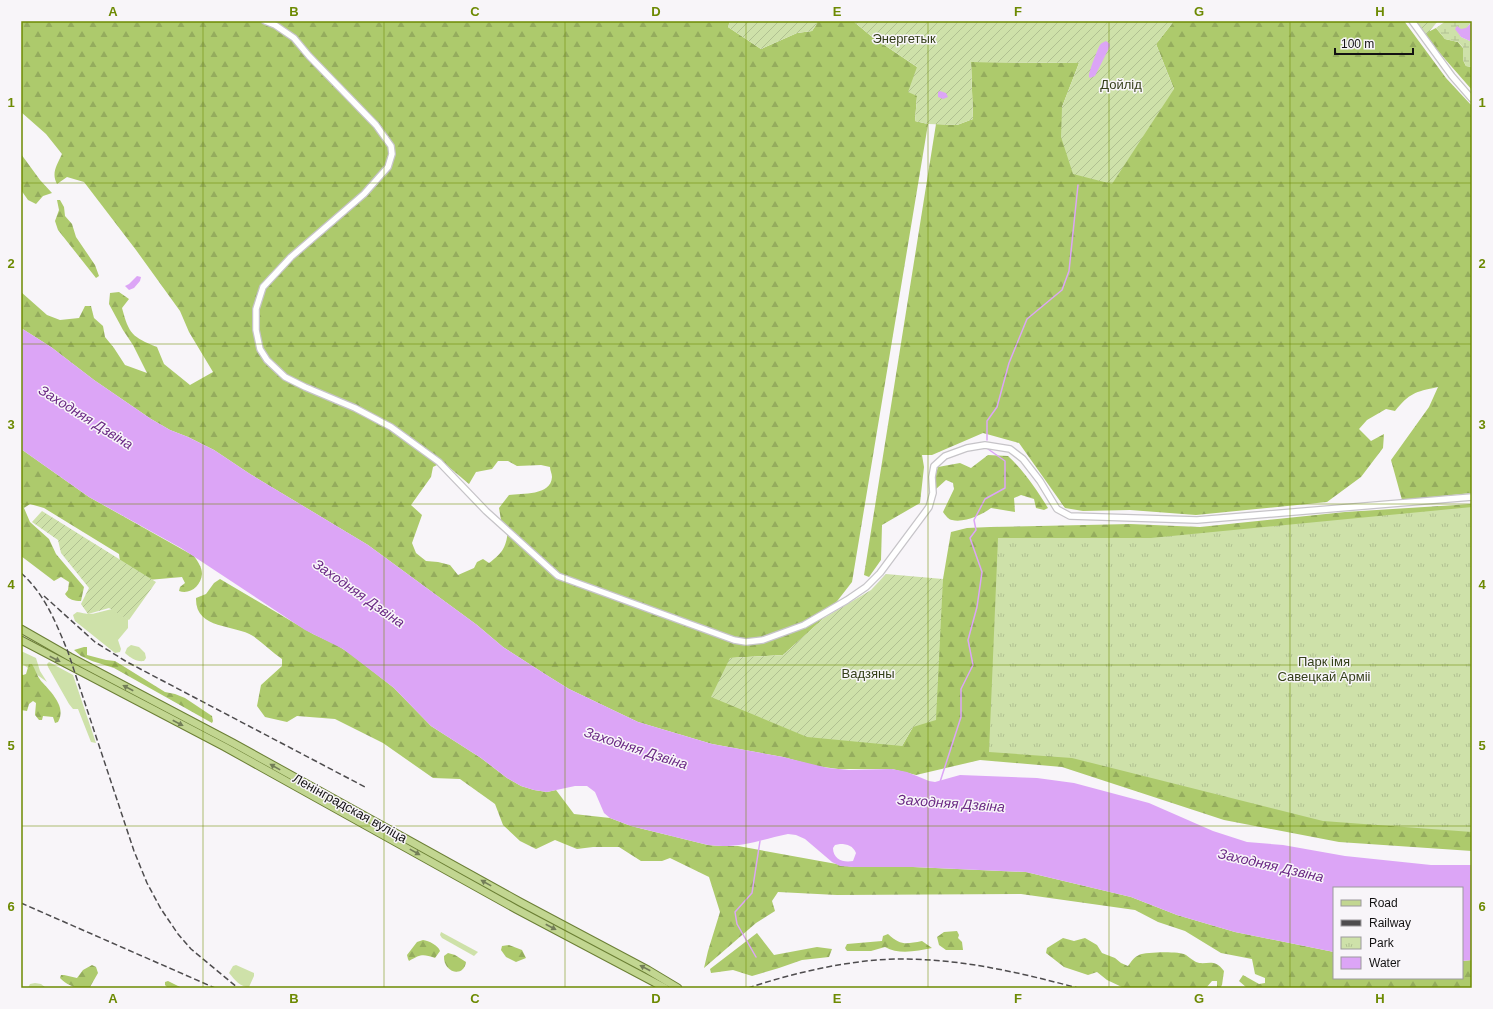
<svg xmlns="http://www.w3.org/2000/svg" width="1493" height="1009" viewBox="0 0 1493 1009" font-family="Arial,sans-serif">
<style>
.grass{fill:#cee1a9}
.forest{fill:url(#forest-firs);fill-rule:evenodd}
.wetland{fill:url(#wetland-marsh)}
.cemetery{fill:url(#cemetery-stones)}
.park{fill:url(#park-tufts)}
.garden{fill:url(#garden-furrows)}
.water{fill:#dca5f6;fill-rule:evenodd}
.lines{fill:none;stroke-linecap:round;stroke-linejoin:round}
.stream{stroke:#dca5f6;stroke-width:1.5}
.tertiary-casing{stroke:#c6c4c8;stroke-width:8}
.primary-casing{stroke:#6b7f35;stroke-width:9}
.tertiary{stroke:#fff;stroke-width:5.5}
.primary{stroke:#c2d691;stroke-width:7}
.rail{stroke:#4e4c4e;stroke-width:1.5;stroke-dasharray:6 3;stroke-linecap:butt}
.oneway{fill:#737e58}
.grid{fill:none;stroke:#6d8a03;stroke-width:1;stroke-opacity:0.55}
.labels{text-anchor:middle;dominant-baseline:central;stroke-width:3;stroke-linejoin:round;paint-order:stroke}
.park-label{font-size:13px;fill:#343f18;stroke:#f8f5f9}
.street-label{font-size:13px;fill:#131213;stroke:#f8f5f9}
.water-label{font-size:14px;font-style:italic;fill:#6a2884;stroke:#f8f5f9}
.neatline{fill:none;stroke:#6d8a03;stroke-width:1.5}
.grid-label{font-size:13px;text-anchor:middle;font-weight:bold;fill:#6d8a03}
</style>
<defs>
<pattern id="forest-firs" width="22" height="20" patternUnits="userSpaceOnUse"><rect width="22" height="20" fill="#adca6c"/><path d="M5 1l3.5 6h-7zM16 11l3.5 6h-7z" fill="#94ac5d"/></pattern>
<pattern id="wetland-marsh" width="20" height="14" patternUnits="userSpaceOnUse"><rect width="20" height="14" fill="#cee1a9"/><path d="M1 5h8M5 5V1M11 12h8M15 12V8" fill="none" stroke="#b0c091"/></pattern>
<pattern id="cemetery-stones" width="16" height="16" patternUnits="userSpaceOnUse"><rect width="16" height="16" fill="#cee1a9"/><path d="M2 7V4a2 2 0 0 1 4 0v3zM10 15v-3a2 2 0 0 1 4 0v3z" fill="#b0c091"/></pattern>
<pattern id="park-tufts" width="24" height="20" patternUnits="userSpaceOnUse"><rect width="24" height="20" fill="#cee1a9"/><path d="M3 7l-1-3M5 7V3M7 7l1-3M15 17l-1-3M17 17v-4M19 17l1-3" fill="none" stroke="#b0c091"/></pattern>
<pattern id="garden-furrows" width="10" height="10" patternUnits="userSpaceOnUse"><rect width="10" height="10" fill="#cee1a9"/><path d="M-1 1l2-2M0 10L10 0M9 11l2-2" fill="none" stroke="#b0c091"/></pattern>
</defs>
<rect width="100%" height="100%" fill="#f8f5f9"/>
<g class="grass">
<path d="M112,609L128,619V628L118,640L121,649L120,652L115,653L75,621L73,615L77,612C83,613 90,615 96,613C102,612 106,610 112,609Z"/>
<path d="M131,645L139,647L145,653L146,658L144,661C136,662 131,658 125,653L127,648Z"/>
<path d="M21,651L36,658L40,671L47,682L21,663Z"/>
<path d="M49,662L73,675L96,743L91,742L78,709H73L69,704L48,667L47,664Z"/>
<path d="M441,932L478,952L474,956L442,938L440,935Z"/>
<path d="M236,965L254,973V976L249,987C240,987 235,980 229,973L233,966Z"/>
</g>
<g class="forest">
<path d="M21,21H730L728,27L761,49L797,33L812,31L816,25L817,21H853L871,36L917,67V96L915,121L928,124L852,582L824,618L783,655L730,658L902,746L913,727L943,579L951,532L967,528L990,527L1130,524L1200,527L1345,512L1472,504V851L1339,842L1224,820L1062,767L980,760L916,775L892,769H838L816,766L783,757L712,744L638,722L569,689L548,676L503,647L477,625L368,545L250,474L214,450L188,437L170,430L151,419L94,380L51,347L21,328V292L47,315L60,320L79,318L85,306H91L94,318L103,326L105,337L114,348L125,365L147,373L133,345L123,330L109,304L110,293L119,292L129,299L122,308C129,334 132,337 157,347L164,364L190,385L213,372L189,332L180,311L136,250L84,182L67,177L57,184C51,173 57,165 62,154L46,134L21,112ZM498,461H508L517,466L541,465L550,467C550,470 552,474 552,477C551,496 522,493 509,495L499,508L501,520L508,528C507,546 503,553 489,563L483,559L477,562L474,568L458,575L450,565L438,562L426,561L416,553L412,543L422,515L411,505L431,477L433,467L443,462L469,484L476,472L492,469Z"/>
<path d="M1174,21H1404L1446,78L1472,106V493L1402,500L1391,460L1429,407L1438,387C1414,392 1410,393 1395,411L1386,409L1367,420L1359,429L1371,441L1384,434L1383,448L1361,477L1327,502L1196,515L1130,510L1083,511L1065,508L1019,443L983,433L932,455H922L924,467L920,503L882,525L881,560L869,577L864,575L936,124L957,125L973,119L971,62L1079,63L1062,107L1174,89L1156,44Z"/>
<path d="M1423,25L1430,31L1436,28L1445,39L1458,42L1463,48V60L1466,66L1472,67V90L1424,35L1421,28Z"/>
<path d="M21,154L40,180L52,193L43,196L36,204L28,200L21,190Z"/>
<path d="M57,200H60L64,207L65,216L72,224L76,237L95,265L99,276L96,278L58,230L55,221L59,210Z"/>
<path d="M21,449L89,497L194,556C198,562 202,567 202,574C201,586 190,595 179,591L180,587L185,583L182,577L148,580L120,561L119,554L44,508L30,504L24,508L30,522L49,539L56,554L84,587L81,601C74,601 69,600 65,594L68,590L69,582L61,577L54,581L21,556Z"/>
<path d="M988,455L1008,456C1024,471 1036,489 1048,508L1044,510L1036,508L1034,499L1021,495L1014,498L1015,512L991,508C982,515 964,523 952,520C949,520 945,515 943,512L954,489L953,483L946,480L936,489L933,483L938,467L960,463L971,468Z"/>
<path d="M220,579L313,634L337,645L352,655L394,688L431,726L481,758L507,778L521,786L534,790L547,792L556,790L574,814L610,818L631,826L708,845L720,846H738L853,867H913L1026,872L1131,897L1177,915L1235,932L1334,952V978H1462V961L1472,960V988H1247L1239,981L1243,975L1259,984L1265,983V978L1255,974L1252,959L1221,953L1185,931L1158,922L1135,910L1021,894L837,895L778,892L772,901L775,911L756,923L704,968L708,951L720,912L709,877L670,858L662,861H641L619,847H593L577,849L555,840L536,849L520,841L503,825L495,804L460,779L433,778L383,743L335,719L297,716L287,722L265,717L257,706L261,685L282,666V659C272,652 263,643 253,636C235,624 195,630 196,598L206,594L214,583Z"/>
<path d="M84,647H87V655L106,660L115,661L165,692L175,694L185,698L212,716L213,721L212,723L114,668L92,661L81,656L74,650Z"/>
<path d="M29,664H32C35,669 37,676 41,681C51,692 67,707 58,722L55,723L53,717L43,716L42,720H39L35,715L36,703L33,701L29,704L27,711L21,710V674L23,675L26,674Z"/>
<path d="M957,931L959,935L958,938L962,942L963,950H946L939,945L937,937L944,932Z"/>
<path d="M757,933L774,955L817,947L832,949L829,957L802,960L779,968L752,976L733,970L711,973L710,969Z"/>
<path d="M888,934C901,946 906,944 922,941L932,948C917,951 899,955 885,947L871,951H847L845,948L847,944L882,941L883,936Z"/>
<path d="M1063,938L1074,941L1085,938L1097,945L1102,953L1115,958L1121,963L1128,966C1131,962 1134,957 1139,955C1146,952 1179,951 1186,955C1189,957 1192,960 1196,962C1206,966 1214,957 1224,971L1222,985L1220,988H1217V981H1212L1206,988H1124L1107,980L1097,972L1088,975L1064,967L1046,953L1047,948Z"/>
<path d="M423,940C429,941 438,945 440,951L435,958C423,954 421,954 409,961L408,959L407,955L417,942Z"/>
<path d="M509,945L522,950L526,958L516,962L506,957L501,950L502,946Z"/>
<path d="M448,953L455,955L466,962C464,978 443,973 444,956Z"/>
<path d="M92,965L96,967L98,973L90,987C78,990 68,986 60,978L61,975H64L77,978L83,970Z"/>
<path d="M168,981L182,988H168L165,985V982Z"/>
</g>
<path class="wetland" d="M1446,21H1472L1466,29H1463L1458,32L1461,37L1472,42V67L1466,66L1463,60V47L1458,42L1445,39L1436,28Z"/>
<path class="cemetery" d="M35,983L41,984L46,988H28L30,984Z"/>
<path class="park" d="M1472,507V832L1323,821L1072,758L989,752L998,538H1151Z"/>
<g class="garden">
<path d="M730,21H817L816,25L812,31L797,33L761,49L728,27Z"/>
<path d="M853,21H1174L1156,44L1174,89L1112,184L1073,174L1061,137L1062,107L1079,63L971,62L973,119L957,125L928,124L915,121L917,96L908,92L917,67L871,36Z"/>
<path d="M1416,21H1438L1426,35Z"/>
<path d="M42,511L156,582L129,620L109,608L88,614L81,604L89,588L61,553L58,540L32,522Z"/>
<path d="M886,574L943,579L936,720L913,727L902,746L807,737L711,697L730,658L783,655L824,618L871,590Z"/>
</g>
<g class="water">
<path d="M1472,22V42L1461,37L1455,29L1457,26L1461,29L1466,28Z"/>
<path d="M1106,41L1110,44V46L1095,76L1090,78L1089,77C1088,73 1098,48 1100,45C1102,42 1103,43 1106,41Z"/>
<path d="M940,91L946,93L948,97L943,99L938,97V92Z"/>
<path d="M137,276L141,277L140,281L134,288L129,290L125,286L129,284Z"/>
<path d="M21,328L51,347L94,380L151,419L170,430L188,437L214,450L250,474L368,545L477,625L503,647L548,676L569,689L638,722L712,744L783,757L828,768L849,770L892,769L907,772L929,781L935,782L960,775L1037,778L1074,783L1149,803L1213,831L1247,842L1283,845L1345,856L1431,865H1472V960L1462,961V888H1334V952L1235,932L1177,915L1131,897L1026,872L913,867H853L840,866L832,862L805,839L796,835L788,834C759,840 739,849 708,845L631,826L610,818L604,813L595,792L587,786H575L547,792L534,790L521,786L507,778L481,758L431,726L394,688L343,649L305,630L181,548L89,497L21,449ZM840,844C848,844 853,846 856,853L853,861C843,863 833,859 833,848L835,845Z"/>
</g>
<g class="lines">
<g class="stream">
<path d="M987,440V421L997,407L1009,363L1027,319L1062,290L1069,271L1078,185"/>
<path d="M940,782L961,717V689L973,665L968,640L977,607L982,572L970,538L976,530L974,520L985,499L1005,488V461L988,449"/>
<path d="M756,957L737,924L735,912L752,893L760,841"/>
</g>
<g class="tertiary-casing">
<g id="tertiary">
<path d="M265,21L275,25L294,38L309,56L376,125L391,146L392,154L388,167L364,194L291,257L263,287L256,309V330L260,349L267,360L285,377L305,387L355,408L391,427L439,462L486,511L558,576L734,640L746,642L763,640L804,625L847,600L866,587L880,573L929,507L933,493L932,477L934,466L945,456L967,448L985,445L1010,449L1023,459L1040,481L1057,509L1070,516L1197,520L1472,497"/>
<path d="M1412,21L1452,76L1472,99"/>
</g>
</g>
<g class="primary-casing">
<g id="primary">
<path d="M21,629L70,657L233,743L520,902L648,970L678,988"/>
<path d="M21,640L225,747L516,909L665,988"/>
</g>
</g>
<use href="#tertiary" class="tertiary"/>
<use href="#primary" class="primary"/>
<g class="rail">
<path d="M21,573C45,594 56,623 68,652L134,851L147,883L161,909L178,934L191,949L238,988"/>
<path d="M44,596L95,642L127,662L365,787"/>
<path d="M21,903L215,988"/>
<path d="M748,988C796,972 857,958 907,959C967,960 1021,973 1078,988"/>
</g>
</g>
<defs><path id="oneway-solid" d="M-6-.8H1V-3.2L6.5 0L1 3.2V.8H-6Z"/></defs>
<g class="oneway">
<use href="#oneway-solid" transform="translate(55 659) rotate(27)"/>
<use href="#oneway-solid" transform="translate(128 688) rotate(-152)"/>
<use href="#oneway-solid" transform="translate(178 723) rotate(28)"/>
<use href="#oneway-solid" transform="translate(275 767) rotate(-151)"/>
<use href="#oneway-solid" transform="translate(415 852) rotate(29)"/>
<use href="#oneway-solid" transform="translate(486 883) rotate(-151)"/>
<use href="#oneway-solid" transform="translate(551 927) rotate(28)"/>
<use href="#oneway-solid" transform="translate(645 968) rotate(-152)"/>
</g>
<path class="grid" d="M203,21V988M384,21V988M565,21V988M746,21V988M928,21V988M1109,21V988M1290,21V988M21,183H1472M21,344H1472M21,504H1472M21,665H1472M21,826H1472"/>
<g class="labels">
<g class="park-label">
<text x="904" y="38">Энергетык</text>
<text x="1121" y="84">Дойлід</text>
<text x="1324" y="661">Парк імя<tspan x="1324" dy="15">Савецкай Арміі</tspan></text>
<text x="868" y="673">Вадзяны</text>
</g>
<g class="street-label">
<text transform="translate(350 808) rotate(29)">Ленінградская вуліца</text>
</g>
<g class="water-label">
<text transform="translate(86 417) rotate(32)">Заходняя Дзвіна</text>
<text transform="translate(359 593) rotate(35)">Заходняя Дзвіна</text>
<text transform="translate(636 748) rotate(18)">Заходняя Дзвіна</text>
<text transform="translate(951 803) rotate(4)">Заходняя Дзвіна</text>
<text transform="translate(1271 865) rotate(13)">Заходняя Дзвіна</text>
</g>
</g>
<rect width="1493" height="1009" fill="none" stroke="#f8f5f9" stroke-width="44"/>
<rect x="1333" y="887" width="130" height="92" fill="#f8f5f9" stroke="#9c9a9d"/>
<rect x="1341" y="900" width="20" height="6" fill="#c2d691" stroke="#9c9a9d"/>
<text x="1369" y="907" font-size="12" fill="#131213">Road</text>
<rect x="1341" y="920" width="20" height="6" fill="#4e4c4e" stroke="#9c9a9d"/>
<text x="1369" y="927" font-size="12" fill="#131213">Railway</text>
<rect x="1341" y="937" width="20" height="12" fill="url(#park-tufts)" stroke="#9c9a9d"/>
<text x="1369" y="947" font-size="12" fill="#131213">Park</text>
<rect x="1341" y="957" width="20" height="12" fill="#dca5f6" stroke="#9c9a9d"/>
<text x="1369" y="967" font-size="12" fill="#131213">Water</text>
<path d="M1335 48v6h78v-6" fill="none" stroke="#131213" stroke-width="2"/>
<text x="1341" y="48" font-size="12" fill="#131213" stroke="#f8f5f9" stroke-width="3" paint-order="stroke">100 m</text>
<rect x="22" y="22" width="1449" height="965" class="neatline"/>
<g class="grid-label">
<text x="113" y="16">A</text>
<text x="294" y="16">B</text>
<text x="475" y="16">C</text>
<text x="656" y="16">D</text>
<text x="837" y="16">E</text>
<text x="1018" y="16">F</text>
<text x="1199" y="16">G</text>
<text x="1380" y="16">H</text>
<text x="11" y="107">1</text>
<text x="1482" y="107">1</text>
<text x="11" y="268">2</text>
<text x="1482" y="268">2</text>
<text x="11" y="429">3</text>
<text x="1482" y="429">3</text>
<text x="11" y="589">4</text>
<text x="1482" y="589">4</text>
<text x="11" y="750">5</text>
<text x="1482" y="750">5</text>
<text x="11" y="911">6</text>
<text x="1482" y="911">6</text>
<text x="113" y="1003">A</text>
<text x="294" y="1003">B</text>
<text x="475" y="1003">C</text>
<text x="656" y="1003">D</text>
<text x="837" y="1003">E</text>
<text x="1018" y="1003">F</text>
<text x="1199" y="1003">G</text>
<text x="1380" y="1003">H</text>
</g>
</svg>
